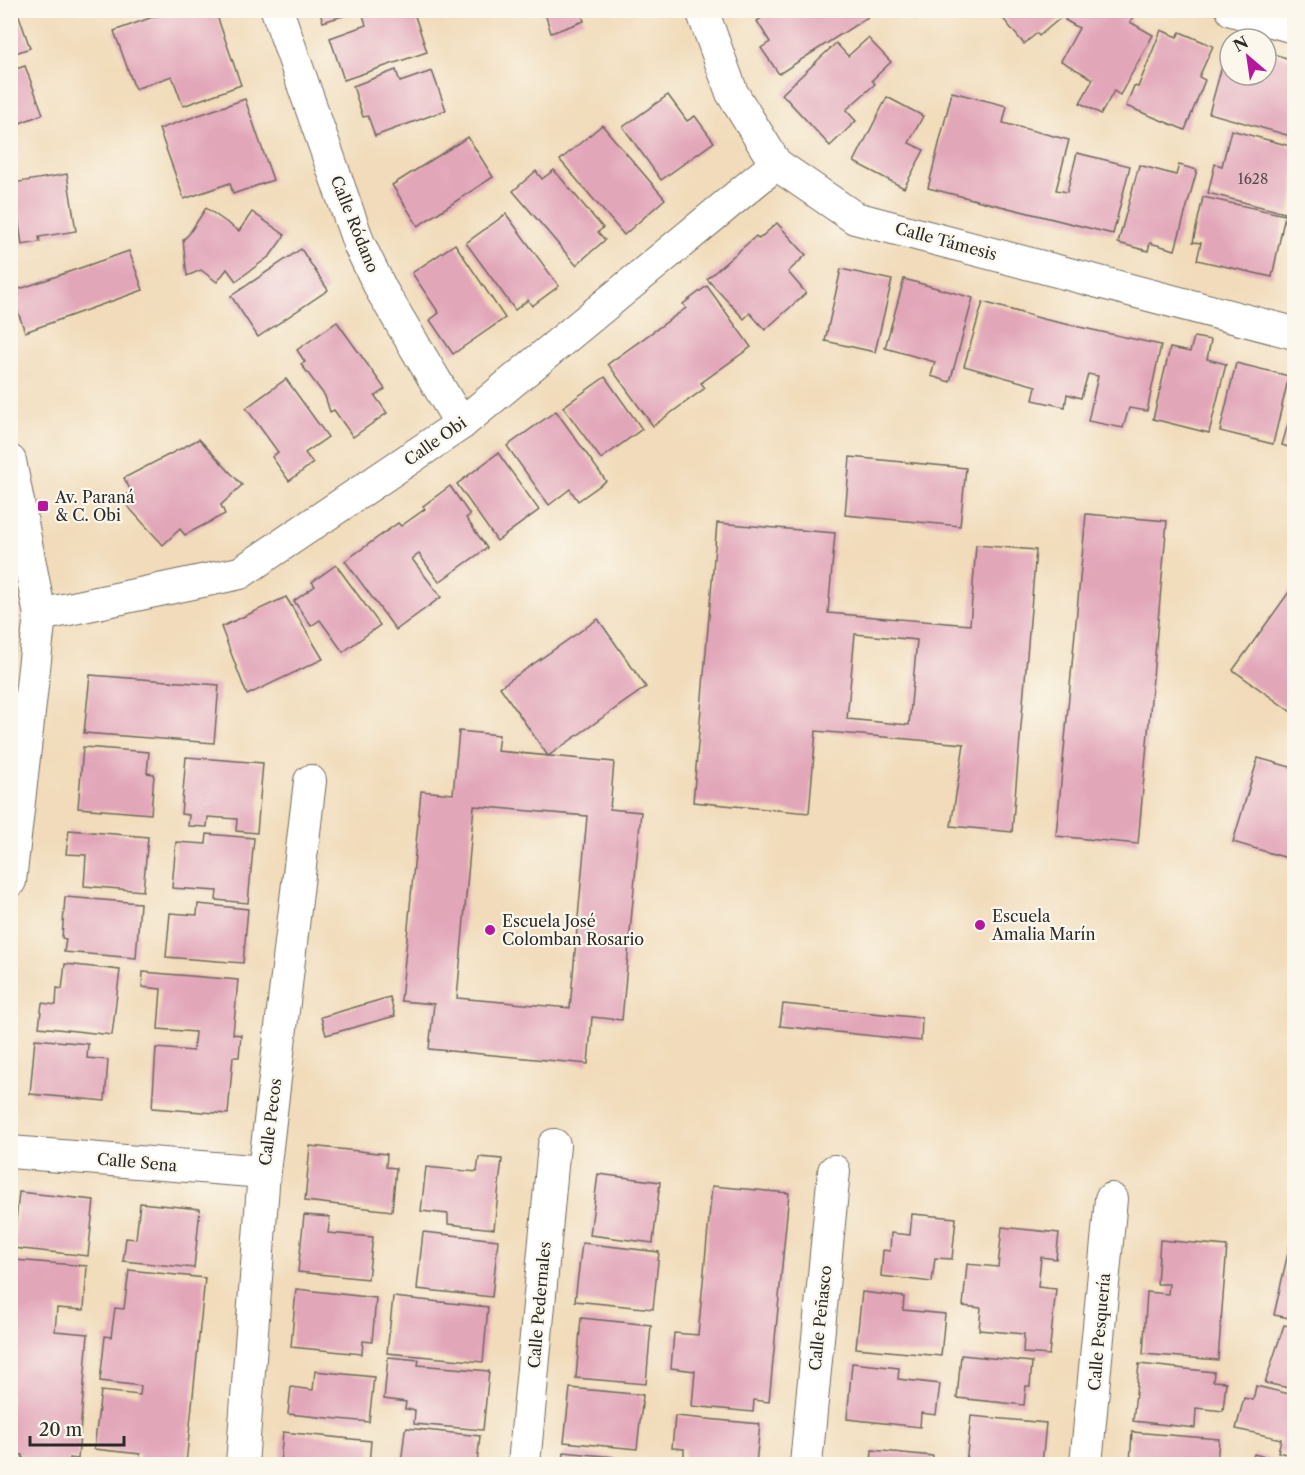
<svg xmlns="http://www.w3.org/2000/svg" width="1305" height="1475" viewBox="0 0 1305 1475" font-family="'Libre Caslon Text',serif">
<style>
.building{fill:#e2a6b9;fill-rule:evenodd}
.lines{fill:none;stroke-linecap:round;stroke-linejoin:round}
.street-casing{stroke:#70695d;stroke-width:34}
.street{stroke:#fff;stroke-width:32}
.poi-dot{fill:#b5179e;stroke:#fbf7ec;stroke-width:2}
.labels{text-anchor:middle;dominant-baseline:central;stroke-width:4.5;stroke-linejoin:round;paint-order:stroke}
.number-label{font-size:14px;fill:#594a4e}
.street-label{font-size:16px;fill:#2b2b2b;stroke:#fbf7ec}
.poi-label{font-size:16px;fill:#2b2b2b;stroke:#fbf7ec;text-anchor:start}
</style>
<rect width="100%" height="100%" fill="#fbf7ec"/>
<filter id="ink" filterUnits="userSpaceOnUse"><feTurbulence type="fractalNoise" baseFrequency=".0167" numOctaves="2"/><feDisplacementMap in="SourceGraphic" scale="12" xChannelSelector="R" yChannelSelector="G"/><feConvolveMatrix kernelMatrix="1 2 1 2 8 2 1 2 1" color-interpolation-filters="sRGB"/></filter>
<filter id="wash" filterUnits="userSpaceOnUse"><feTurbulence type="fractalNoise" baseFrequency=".008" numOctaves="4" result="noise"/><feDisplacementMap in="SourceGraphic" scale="24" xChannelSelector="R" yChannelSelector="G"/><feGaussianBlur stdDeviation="1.35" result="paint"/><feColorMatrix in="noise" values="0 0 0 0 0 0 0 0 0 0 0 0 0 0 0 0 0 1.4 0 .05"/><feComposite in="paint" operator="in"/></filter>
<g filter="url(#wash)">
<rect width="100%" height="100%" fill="#f1dbba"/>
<g id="blocks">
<g class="building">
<path d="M10,10H17L30,48L10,55Z"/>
<path d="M172,10H215L241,85L183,106L172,76L135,89L114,31Z"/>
<path d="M319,10H359V11L323,22Z"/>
<path d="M376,10H398L399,14L413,10L427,52L344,80L330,38L366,25L363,15Z"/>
<path d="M544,10H580L584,21L551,33Z"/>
<path d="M774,10H864L868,17L779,74L761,48L770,42L757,21Z"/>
<path d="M909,10H928L915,19Z"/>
<path d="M996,10H1070L1039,36L1037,33L1024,44Z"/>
<path d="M1074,10H1121L1133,17L1130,22L1153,35L1120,95L1114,91L1101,114L1080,103L1093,79L1061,61L1079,28L1065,20Z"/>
<path d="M1161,30L1177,37L1180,32L1213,46L1199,77L1205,80L1185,130L1126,106L1134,86L1138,87Z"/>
<path d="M868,38L891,62L872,80L875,84L846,110L856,121L830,146L782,94L836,43L848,56Z"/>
<path d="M1229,41L1230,75H1266V52L1294,60V137L1209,113Z"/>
<path d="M25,66L43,114L10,127V71Z"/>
<path d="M396,70L400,82L432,71L446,110L375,136L368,116L363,117L353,86Z"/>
<path d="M952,92L1007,106L1003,123L1069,140L1056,190L1067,192L1077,153L1130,166L1113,234L928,188Z"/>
<path d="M668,95L687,121L695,116L714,142L661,180L623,127Z"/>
<path d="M887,97L923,116L909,143L924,150L904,188L854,162Z"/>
<path d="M245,99L273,180L233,194L230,183L184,199L159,129Z"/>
<path d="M602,125L665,199L624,235L560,160Z"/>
<path d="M1231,130L1294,147V191L1289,214L1208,193L1215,164L1222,166Z"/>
<path d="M468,137L493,177L418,226L392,185Z"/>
<path d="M1139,165L1176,175L1179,165L1197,170L1175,250L1150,243L1148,251L1118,243Z"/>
<path d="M554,170L603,228L598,232L605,240L576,265L513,191L536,171L542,179Z"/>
<path d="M67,174L76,231L39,237L40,242L22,245L13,183Z"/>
<path d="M1203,197L1285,215L1272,277L1197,260L1201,243L1193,242Z"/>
<path d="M206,208L239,231L252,212L285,235L270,256L236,281L227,269L217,282L201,270L187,276L183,240L189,234Z"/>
<path d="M506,214L559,286L532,306L528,300L515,310L466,243Z"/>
<path d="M777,223L806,255L788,272L806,293L765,330L750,313L744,319L707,279L756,236L759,239Z"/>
<path d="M455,244L505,318L453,354L430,320L439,313L412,273Z"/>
<path d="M301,249L328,290L258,337L231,296Z"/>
<path d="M129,251L143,290L25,332L11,292Z"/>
<path d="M841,269L892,280L875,352L825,341Z"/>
<path d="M904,279L973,298L950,382L931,376L935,362L885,348Z"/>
<path d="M707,286L751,347L701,383L705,388L653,426L608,364L686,308L683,304Z"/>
<path d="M983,302L1043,319L1161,345L1147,411L1129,408L1123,428L1088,421L1098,376L1088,374L1081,398L1067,394L1065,407L1033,400L1036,386L964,366Z"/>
<path d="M337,322L385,389L375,396L387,413L353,437L334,410L330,412L325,396L301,364L305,362L297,350Z"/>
<path d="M1194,337L1211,340L1207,359L1226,364L1209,433L1153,419L1170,348L1190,352Z"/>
<path d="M1236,363L1289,376L1273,444L1220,431Z"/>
<path d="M605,377L642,429L601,459L563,407Z"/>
<path d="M286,379L328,437L305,453L313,463L289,481L272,457L278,452L246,408Z"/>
<path d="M1294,402V449L1282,445Z"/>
<path d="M556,411L606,481L578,501L570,489L549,505L507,446Z"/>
<path d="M199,439L242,485L221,505L225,514L185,535L180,529L163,545L122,500L131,491L124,478Z"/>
<path d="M498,453L539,510L497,541L457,484Z"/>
<path d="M850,457L966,468L960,526L845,515Z"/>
<path d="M450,486L470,515L466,518L487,548L439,582L419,554L412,559L441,597L396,630L345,561L398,523L401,526L425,509L423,506Z"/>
<path d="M1086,514L1167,521L1138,844L1056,836Z"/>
<path d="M717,523L835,533L828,613L970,625L976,545L1036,550L1012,832L951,826L964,744L816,731L809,813L693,802ZM855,634L917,640L909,725L847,719Z"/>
<path d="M336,565L380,625L343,652L320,620L311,626L294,601L315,586L312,582Z"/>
<path d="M1294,585V667L1292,671L1294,672V714L1233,670Z"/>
<path d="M286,597L323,659L247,695L221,627Z"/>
<path d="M598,619L646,687L548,756L500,687Z"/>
<path d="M90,675L219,685L214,743L84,733Z"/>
<path d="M459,731L499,735L497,751L614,762L610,809L641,812L622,1020L592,1017L588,1064L429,1049L434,1004L401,1001L421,791L453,794ZM474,806L587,816L570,1008L457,998Z"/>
<path d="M83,747L149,752L147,773L154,774L151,814L78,808Z"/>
<path d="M186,757L263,763L257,833L236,831L237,819L208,817L207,827L188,826L189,815L181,814Z"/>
<path d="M1258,758L1294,768V860L1233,842Z"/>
<path d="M69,830L148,837L143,891L84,886L86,855L66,854Z"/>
<path d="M207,834L254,838L248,903L216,900L217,891L172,888L176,842L206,844Z"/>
<path d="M65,897L140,903L136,958L64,952L66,939L62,938Z"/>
<path d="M198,904L248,909L243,963L166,957L170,913L197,915Z"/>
<path d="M65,964L120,970L112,1035L39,1027L42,1003L56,1005L57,988L62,989Z"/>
<path d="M143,972L238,980L233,1034L241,1035L239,1057H233L228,1114L152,1108L156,1048L193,1051L195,1032L158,1029L161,989L142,987Z"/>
<path d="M390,997L395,1016L326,1035L321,1017Z"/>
<path d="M783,1004L922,1018L921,1041L780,1026Z"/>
<path d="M35,1039L88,1044L87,1058L108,1060L105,1101L30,1094Z"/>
<path d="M310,1146L387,1154L386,1167L396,1168L392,1211L305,1201Z"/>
<path d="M479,1157L502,1159L494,1229L448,1224V1214L421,1211L426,1167L477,1172Z"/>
<path d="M598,1174L660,1182L653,1243L590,1235Z"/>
<path d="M712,1186L789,1193L769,1402L754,1400L753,1412L692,1406L695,1371L671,1368L674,1333L698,1335Z"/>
<path d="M19,1192L94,1200L88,1256L13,1248Z"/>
<path d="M140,1203L200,1209L194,1268L123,1261L126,1238L136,1239Z"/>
<path d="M912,1214L956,1218L952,1259L935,1258L932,1282L881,1276L883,1250L890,1251L891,1233L910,1235Z"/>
<path d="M304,1215L330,1217L328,1233L373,1237L368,1279L298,1272Z"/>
<path d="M1294,1226V1319L1274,1315Z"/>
<path d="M1002,1227L1059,1233L1056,1259L1041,1257L1038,1287L1056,1289L1049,1355L1023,1353L1024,1334L979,1330L981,1308L963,1306L967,1264L998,1267Z"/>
<path d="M423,1232L498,1240L492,1297L417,1289Z"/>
<path d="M1160,1240L1227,1246L1218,1360L1143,1354L1147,1292L1168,1294L1169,1284H1157Z"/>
<path d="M582,1243L659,1252L653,1309L575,1301Z"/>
<path d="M14,1260L87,1266L84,1310L57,1308L55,1331L88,1334L78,1459L70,1458L69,1464H23V1455L10,1454V1279H12Z"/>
<path d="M129,1270L205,1278L186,1464H139L140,1454L94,1449L101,1391L140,1395L141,1386L100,1381L105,1336L111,1337L115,1308L124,1309Z"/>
<path d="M296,1289L376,1298L372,1342L363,1341L362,1354L291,1347Z"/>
<path d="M862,1292L904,1297L903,1310L945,1314L941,1356L856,1348Z"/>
<path d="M393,1297L488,1307L483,1362L387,1353Z"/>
<path d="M581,1318L651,1325L646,1384L576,1378Z"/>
<path d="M1284,1325L1294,1327V1389L1265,1383Z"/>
<path d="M961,1355L1032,1362L1030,1386H1026L1024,1405L957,1398Z"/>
<path d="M388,1357L419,1360L418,1365L489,1371L483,1430L414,1424L415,1410L405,1409L406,1402L384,1399Z"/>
<path d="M852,1363L899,1368L898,1379L940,1384L936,1415L921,1413L920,1427L847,1419Z"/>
<path d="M1139,1364L1214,1372L1213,1381L1226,1382L1223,1411L1196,1408L1195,1428L1133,1421Z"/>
<path d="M315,1371L374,1377L369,1422L288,1414L291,1387L313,1390Z"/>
<path d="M1256,1386L1294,1395V1456L1278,1452L1281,1439L1236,1429L1244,1398L1253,1400Z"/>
<path d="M570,1388L643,1395L637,1449L564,1442Z"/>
<path d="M675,1416L760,1424L756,1464H702V1461L684,1459V1449L672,1448Z"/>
<path d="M971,1416L1046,1423L1042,1464H966Z"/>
<path d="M407,1428L480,1436L477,1464H401L405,1430Z"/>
<path d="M283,1432L371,1441L369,1464H280Z"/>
<path d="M1132,1432L1219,1439L1217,1464H1130Z"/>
<path d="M872,1450L933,1456L932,1464H871Z"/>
<path d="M564,1452L614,1457V1464H563Z"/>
<path d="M1254,1454L1293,1464H1251Z"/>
</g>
</g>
</g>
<g filter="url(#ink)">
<use href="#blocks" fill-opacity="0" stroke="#70695d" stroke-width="1.5"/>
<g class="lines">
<g class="street-casing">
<g id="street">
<path d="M277,10L359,244L382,291L461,424"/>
<path d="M702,10L732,93L776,164L855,218L1294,333"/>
<path d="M1232,10L1294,27"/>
<path d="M10,461L40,615L10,881"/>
<path d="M40,615L240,573L461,424L776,164"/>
<path d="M10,1152L264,1172"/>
<path d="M242,1464L264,1172L310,781"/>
<path d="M524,1464L554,1145"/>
<path d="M806,1464L834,1171"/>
<path d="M1086,1464L1111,1199"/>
</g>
</g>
<use href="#street" class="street"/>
</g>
</g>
<g class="poi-dot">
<rect x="37" y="500" width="12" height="12" rx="3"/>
<circle cx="980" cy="925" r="6"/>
<circle cx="490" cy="930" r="6"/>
</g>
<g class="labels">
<g class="number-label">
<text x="1253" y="179">1628</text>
</g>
<g class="street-label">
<text transform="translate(355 224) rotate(68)">Calle Ródano</text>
<text transform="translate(946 241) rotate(15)">Calle Támesis</text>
<text transform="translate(435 441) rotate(-35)">Calle Obi</text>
<text transform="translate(270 1122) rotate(-83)">Calle Pecos</text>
<text transform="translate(137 1162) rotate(5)">Calle Sena</text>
<text transform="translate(539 1305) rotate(-85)">Calle Pedernales</text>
<text transform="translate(820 1318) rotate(-84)">Calle Peñasco</text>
<text transform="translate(1099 1332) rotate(-85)">Calle Pesquería</text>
</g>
<g class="poi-label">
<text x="55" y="497">Av. Paraná<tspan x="55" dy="18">&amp; C. Obi</tspan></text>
<text x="992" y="916">Escuela<tspan x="992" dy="18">Amalia Marín</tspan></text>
<text x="502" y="921">Escuela José<tspan x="502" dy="18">Colomban Rosario</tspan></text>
</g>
</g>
<rect width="1305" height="1475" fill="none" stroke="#fbf7ec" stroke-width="36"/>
<g transform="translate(1248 57) rotate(331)"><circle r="28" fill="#fbf7ec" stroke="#a8a59f" stroke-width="1.5"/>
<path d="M0-4.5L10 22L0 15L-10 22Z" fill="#b5179e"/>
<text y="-9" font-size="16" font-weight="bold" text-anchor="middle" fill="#2b2b2b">N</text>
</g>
<path d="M30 1436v9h94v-9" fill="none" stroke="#2b2b2b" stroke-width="3"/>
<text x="39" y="1436" font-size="18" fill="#2b2b2b" stroke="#fbf7ec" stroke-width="4.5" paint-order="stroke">20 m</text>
</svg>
